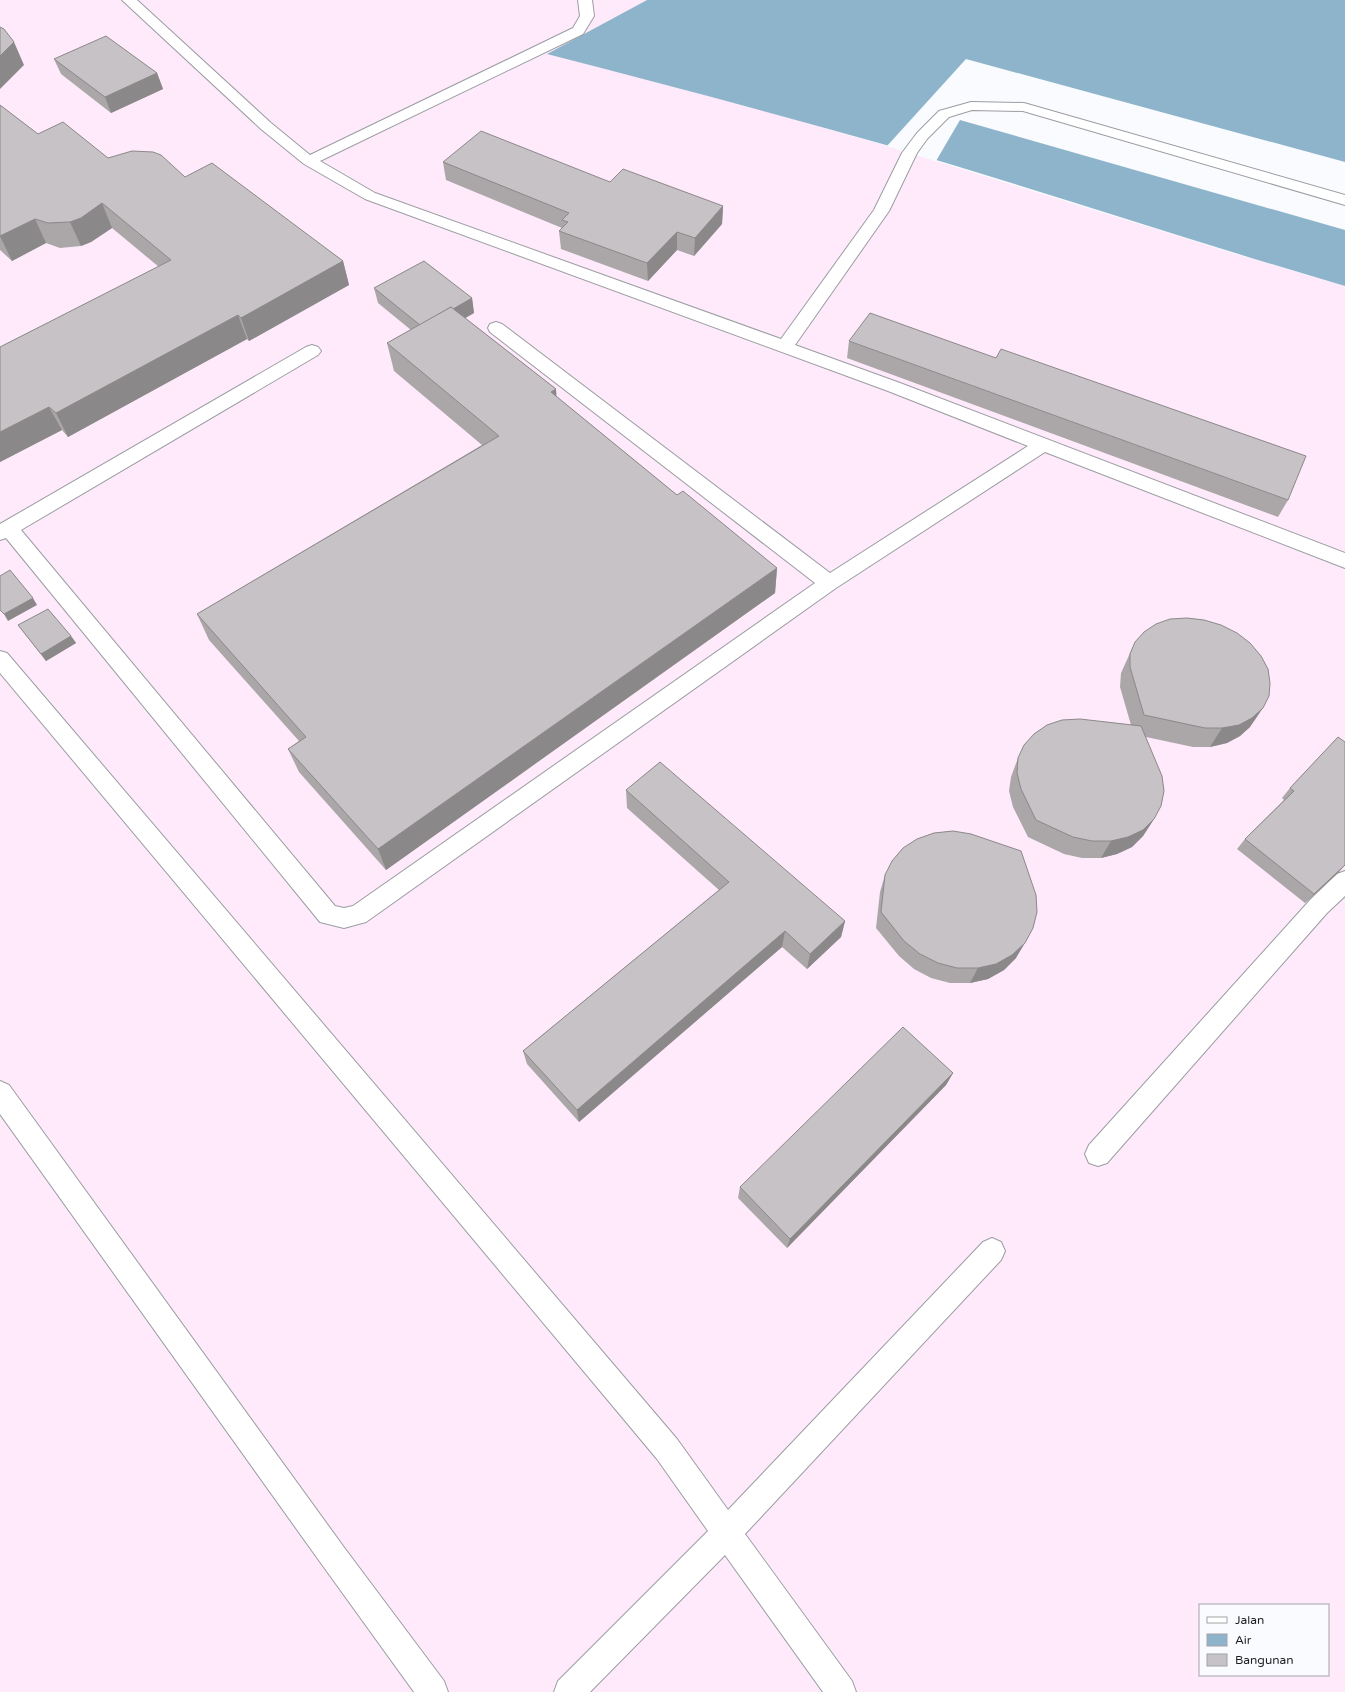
<svg xmlns="http://www.w3.org/2000/svg" width="1345" height="1692" viewBox="0 0 1345 1692" font-family="'Varela Round',sans-serif">
<style>
.industrial{fill:#feeafa;fill-rule:evenodd}
.water{fill:#8eb4cc}
.pier{fill:#f9fbfe}
.lines{fill:none;stroke-linecap:round;stroke-linejoin:round}
.minor-casing{stroke:#9a9da2;stroke-width:2}
.minor{fill:#fff;fill-rule:evenodd}
.wall{fill:#aba7a9}
.shaded-wall{fill:#8b888a}
.building{fill:#c7c2c5;stroke:#8b888a}
</style>
<rect width="100%" height="100%" fill="#f9fbfe"/>
<path class="industrial" d="M0,0H647L548,54L751,107L887,146L1236,254L1345,286V1692H0ZM1200,1605H1328V1675H1200Z"/>
<path class="water" d="M647,0H1345V286C1191,241 1039,190 886,145C773,113 660,83 547,54Z"/>
<path class="pier" d="M966,59L1345,162V230L960,120L936,161L887,146Z"/>
<g class="lines">
<g class="minor-casing">
<g id="minor">
<path d="M122,0H137L271,123L310,155L573,28L580,16L578,0H592L594,16L583,34L320,161L375,193L781,339L874,210L902,153L917,133L939,111L971,102L1024,103L1345,195V205L1023,111L972,110L949,117L927,139L917,153L889,211L795,345L900,383L1345,553V568L1045,452L836,588L366,922L344,928L320,922L6,538L0,540V524L306,347L312,345L318,347L321,351L318,355L21,530L335,906L344,908L353,906L815,583L490,332L488,328L490,324L496,322L502,324L830,573L1028,446L888,391L365,199L304,164L261,129Z"/>
<path d="M0,651L7,653L677,1439L728,1510L983,1242L992,1238L1001,1242L1005,1251L1001,1260L745,1534L852,1681L856,1692H823L725,1555L590,1692H554L558,1681L708,1531L657,1459L0,673Z"/>
<path d="M1345,871V896L1327,913L1107,1163L1098,1166L1089,1163L1085,1154L1089,1145L1311,899L1337,874Z"/>
<path d="M0,1081L9,1085L343,1546L444,1681L448,1692H414L323,1566L0,1114Z"/>
</g>
</g>
<use href="#minor" class="minor"/>
</g>
<g class="wall">
<path d="M54,59L157,73L163,89L111,113L61,74Z"/>
<path d="M0,105L38,134L108,158L185,177L343,261L349,285L249,341L247,339L68,437L62,430L0,462V347L159,267L112,228L91,242L81,246L60,248L46,243L12,261L0,250Z"/>
<path d="M443,162L610,182L723,206L722,224L694,256L677,250L648,281L561,249L559,231L562,228L446,180Z"/>
<path d="M374,288L472,298L474,313L465,318L556,389V396L677,495L777,568L775,593L386,870L299,772L288,749L299,741L209,640L197,614L482,445L394,371L387,343L411,330L378,303Z"/>
<path d="M849,341L1288,500L1278,517L847,358Z"/>
<path d="M18,625L71,636L76,643L46,661Z"/>
<path d="M1135,642L1250,727L1240,736L1227,743L1210,747H1193L1146,737L1154,819L1143,836L1132,847L1117,854L1101,858H1082L1064,854L1028,837L1013,807L1009,791L1011,777L1018,758L1131,725L1120,687L1121,673Z"/>
<path d="M1338,737L1339,872L1305,903L1237,849L1245,839L1284,800L1282,798L1290,788Z"/>
<path d="M626,790L845,921L841,937L807,969L782,947L579,1122L527,1064L523,1051L719,890L627,808Z"/>
<path d="M885,875L1016,958L1004,970L988,979L970,983H950L931,978L914,969L899,956L876,928L880,892Z"/>
<path d="M953,1073L946,1085L787,1248L738,1198L740,1187Z"/>
</g>
<g class="shaded-wall">
<path d="M14,42L24,65L0,89V56Z"/>
<path d="M157,73L163,89L111,113L105,97Z"/>
<path d="M102,203L112,228L91,242L81,246L70,222Z"/>
<path d="M723,206L722,224L694,256L695,238Z"/>
<path d="M35,219L46,243L12,261L0,236Z"/>
<path d="M677,232V250L648,281L647,263Z"/>
<path d="M343,261L349,285L249,341L241,318Z"/>
<path d="M472,298L474,313L425,341L422,326Z"/>
<path d="M238,315L247,339L68,437L56,413Z"/>
<path d="M556,389L558,416L551,392Z"/>
<path d="M49,407L62,430L0,462V432Z"/>
<path d="M777,568L775,593L386,870L378,849Z"/>
<path d="M33,598L37,605L8,621L4,614Z"/>
<path d="M71,636L76,643L46,661L41,654Z"/>
<path d="M1263,708L1250,727L1240,736L1227,743L1210,747L1222,728Z"/>
<path d="M1154,819L1143,836L1132,847L1117,854L1101,858L1111,841Z"/>
<path d="M1345,865L1339,872L1305,903L1314,894Z"/>
<path d="M845,921L841,937L807,969L810,954Z"/>
<path d="M785,931L782,947L579,1122L577,1110Z"/>
<path d="M1025,943L1016,958L1004,970L988,979L970,983L978,968Z"/>
<path d="M953,1073L946,1085L787,1248L790,1239Z"/>
</g>
<g class="building">
<path d="M0,27L4,29L14,42L0,56Z"/>
<path d="M106,36L157,73L105,97L54,59Z"/>
<path d="M0,105L38,134L63,122L108,158L132,151L153,152L161,155L185,177L212,163L343,261L241,318L238,315L56,413L49,407L0,432V347L171,260L102,203L81,218L70,222L48,223L35,219L0,236Z"/>
<path d="M481,131L610,182L623,169L723,206L695,238L677,232L647,263L559,231L568,222L562,220L569,213L443,162Z"/>
<path d="M424,261L472,298L453,309L451,307L420,325L374,288Z"/>
<path d="M451,307L556,389L551,392L677,495L683,491L777,568L378,849L288,749L306,737L197,614L499,436L387,343Z"/>
<path d="M870,313L996,358L1001,349L1306,456L1288,500L849,341Z"/>
<path d="M10,570L33,598L4,614L0,610V576Z"/>
<path d="M48,609L71,636L41,654L18,625Z"/>
<path d="M1187,618L1204,620L1221,625L1237,633L1250,643L1261,656L1268,669L1270,683L1269,696L1263,708L1252,718L1239,725L1222,728H1205L1144,715L1130,667V654L1135,642L1144,632L1156,624L1170,619Z"/>
<path d="M1080,719L1141,726L1162,776L1164,791L1161,806L1154,819L1143,830L1128,837L1111,841H1092L1073,837L1036,820L1021,789L1017,773L1018,758L1024,745L1034,734L1047,725L1062,720Z"/>
<path d="M1338,737L1345,742V865L1314,894L1245,839L1294,791L1290,788Z"/>
<path d="M660,762L845,921L810,954L785,931L577,1110L523,1051L729,882L626,790Z"/>
<path d="M953,831L971,834L1021,851L1036,895L1037,912L1033,928L1025,943L1012,955L996,964L978,968H957L938,963L920,954L904,941L881,912L885,875L892,861L903,848L917,839L934,833Z"/>
<path d="M903,1027L953,1073L790,1239L740,1187Z"/>
</g>
<rect x="1199" y="1604" width="130" height="72" fill="#f9fbfe" stroke="#a1a3a6"/>
<rect x="1207" y="1617" width="20" height="6" fill="#ffffff" stroke="#a1a3a6"/>
<text x="1235" y="1624" font-size="12" fill="#1e1f21">Jalan</text>
<rect x="1207" y="1634" width="20" height="12" fill="#8eb4cc" stroke="#a1a3a6"/>
<text x="1235" y="1644" font-size="12" fill="#1e1f21">Air</text>
<rect x="1207" y="1654" width="20" height="12" fill="#c7c2c5" stroke="#a1a3a6"/>
<text x="1235" y="1664" font-size="12" fill="#1e1f21">Bangunan</text>
</svg>
